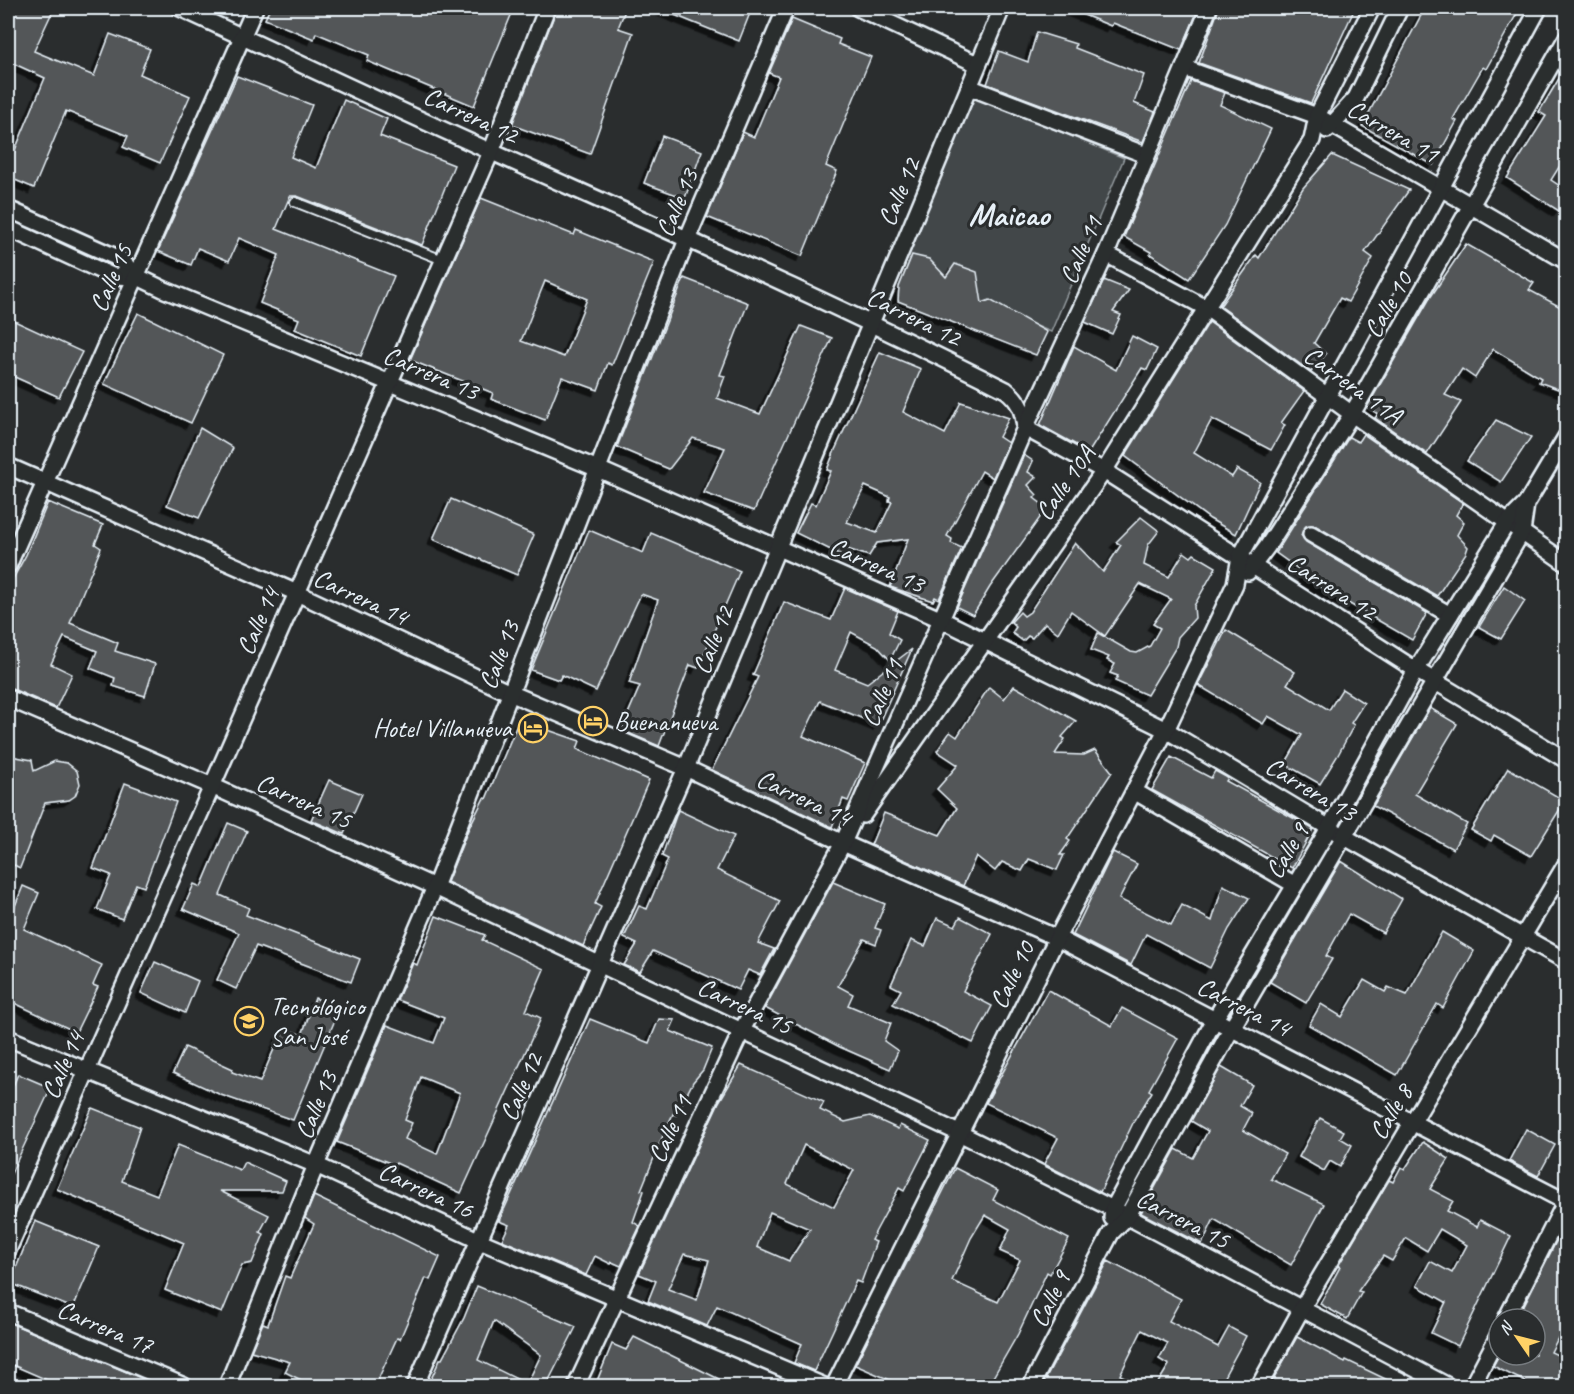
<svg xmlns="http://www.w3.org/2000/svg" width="1574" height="1394" viewBox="0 0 1574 1394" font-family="Caveat,sans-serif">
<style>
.green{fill:#424648;stroke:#959ca0;stroke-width:1.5}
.building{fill:#535759;stroke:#e8f1f8;stroke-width:1.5;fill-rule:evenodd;filter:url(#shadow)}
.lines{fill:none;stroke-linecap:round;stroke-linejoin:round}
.lane-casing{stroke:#e8f1f8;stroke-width:12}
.street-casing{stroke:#e8f1f8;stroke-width:20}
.lane{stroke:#2a2d2e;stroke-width:8}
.street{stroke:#2a2d2e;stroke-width:15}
.labels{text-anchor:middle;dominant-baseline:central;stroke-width:6;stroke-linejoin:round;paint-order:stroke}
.street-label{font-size:26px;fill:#e8f1f8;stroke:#2a2d2e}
.poi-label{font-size:26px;fill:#e8f1f8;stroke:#2a2d2e;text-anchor:start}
.district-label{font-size:32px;font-weight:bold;fill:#e8f1f8;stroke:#2a2d2e}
</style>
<defs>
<filter id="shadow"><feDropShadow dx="-5.5" dy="5.5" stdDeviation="0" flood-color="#0009"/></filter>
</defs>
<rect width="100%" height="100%" fill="#2a2d2e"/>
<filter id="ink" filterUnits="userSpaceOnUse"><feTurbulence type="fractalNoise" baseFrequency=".0167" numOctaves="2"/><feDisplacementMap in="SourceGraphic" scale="12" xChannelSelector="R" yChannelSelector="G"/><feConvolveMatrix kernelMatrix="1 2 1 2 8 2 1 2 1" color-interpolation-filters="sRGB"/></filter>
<g filter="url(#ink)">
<path class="green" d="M972,95L1124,158L1051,332L899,269Z"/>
<g class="building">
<path d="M8,8H54L34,51L94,76L110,34L150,49L140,74L190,96L160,163L123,147L128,136L66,111L34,188L8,177V167L45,78L8,61Z"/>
<path d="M270,8H514L474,106L367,61L369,55L316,33L314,39L265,19Z"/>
<path d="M557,8H626L618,28L633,33L590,154L512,125Z"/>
<path d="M657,8H752L739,41Z"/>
<path d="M1067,8H1199L1181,50L1113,23L1111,26Z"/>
<path d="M1219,8H1355L1311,103L1199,63Z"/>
<path d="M1425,8H1520L1486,69L1483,67L1453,119L1457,121L1433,165L1362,126Z"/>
<path d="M792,19L840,39L838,44L871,57L826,166L837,171L802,256L707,217L743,132L754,137L779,77L769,73Z"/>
<path d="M1037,32L1076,44L1075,48L1144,75L1134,103L1155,112L1143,142L987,84L999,51L1028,62Z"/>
<path d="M1566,67V156L1551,180L1566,190V200L1559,211L1507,178L1546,116L1539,112Z"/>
<path d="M237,76L312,105L291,157L316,168L344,100L387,119L380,136L454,165L422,245L297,196H290L276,229L394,276L361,356L295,329L299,319L260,303L279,255L239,238L229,261L198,248L191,265L158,251Z"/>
<path d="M1191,81L1225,93L1220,105L1271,129L1225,225L1189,279L1150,254L1151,252L1124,237Z"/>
<path d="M662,136L702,151L685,198L644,183Z"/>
<path d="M1332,155L1409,190L1365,252L1373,258L1348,302L1340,298L1314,343L1326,354L1311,372L1220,306L1256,255L1259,258L1303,188Z"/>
<path d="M481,198L574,235L576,230L654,262L612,365L608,363L598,390L562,377L545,420L491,399L493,393L410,360ZM545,281L587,299L564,357L521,341Z"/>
<path d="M1466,244L1534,283L1529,290L1566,310V392L1539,382L1541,378L1493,349L1475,378L1462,369L1445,395L1461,402L1427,454L1375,418L1378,414L1367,407L1430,298Z"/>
<path d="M912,255L929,259L946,277L955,264L977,272L982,303L990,300L1047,332L1036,355L898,301L899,287Z"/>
<path d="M684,278L748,303L720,375L725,376L717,398L760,414L801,326L832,338L754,511L704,493L725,448L693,438L669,469L617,447Z"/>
<path d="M1104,280L1129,290L1113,312L1121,315L1112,334L1085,322Z"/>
<path d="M138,313L223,355L191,423L104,384Z"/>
<path d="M8,318L82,352L59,397L8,374Z"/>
<path d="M1209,322L1304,391L1281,423L1285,425L1271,450L1212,419L1194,453L1232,477L1237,469L1260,482L1236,534L1210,519L1125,456Z"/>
<path d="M1132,336L1157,349L1147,370L1142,368L1089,452L1040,425L1074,346L1116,370Z"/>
<path d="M880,352L921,369L903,412L945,434L961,402L1009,418L999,437L1008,443L993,478L982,471L947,536L952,539L951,543L962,548L939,599L935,597L933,601L890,587L908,539L877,543L869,556L847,549L843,556L796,533L811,503L816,505L831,471L827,470L835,450ZM865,486L890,497L889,501L892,502L877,533L847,522Z"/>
<path d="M1496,420L1531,437L1501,482L1467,461Z"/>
<path d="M200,428L233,448L199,518L167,505Z"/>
<path d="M1363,434L1463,503L1456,515L1464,522L1457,535L1468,547L1466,553L1437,596L1316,526H1306L1301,535L1306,542L1427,613L1412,640L1303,577L1305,574L1276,553L1349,437L1358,442Z"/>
<path d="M1024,455L1033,461L1028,472L1036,477L1028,485L1037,495L1034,498L1047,508L990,587L973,615L957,607Z"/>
<path d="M451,499L534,535L517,575L433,539Z"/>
<path d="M48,502L103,525L95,544L101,548L70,623L118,643L115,651L155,664L145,696L113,686L115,678L90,668L97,651L64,637L51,664L72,674L56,708L8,687V588L26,555Z"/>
<path d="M1141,517L1159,531L1148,545L1144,565L1169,577L1184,552L1191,557L1194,554L1216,567L1194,606L1195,618L1178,637L1176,647L1147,695L1115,681L1118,676L1110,673L1115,664L1107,660L1109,657L1091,650L1098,633L1131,652L1137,653L1150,646L1160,628L1153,624L1171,599L1140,584L1105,636L1071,611L1058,633L1045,623L1032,638L1028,636L1023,641L1012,633L1016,627L1011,622L1020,612L1024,616L1030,612L1075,543L1103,572L1121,545L1116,542Z"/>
<path d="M589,530L643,553L651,533L740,571L698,668L690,665L659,746L621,730L640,686L629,683L658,600L641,594L596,691L562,675L559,680L531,670Z"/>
<path d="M1504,586L1525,601L1501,639L1479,627Z"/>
<path d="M845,588L898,611L889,633L900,640L890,660L877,646L851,632L835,670L867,683L912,649L878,725L820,701L803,736L865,763L848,801L843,799L832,827L712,770L758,677L753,675L784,602L831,620Z"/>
<path d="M1226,630L1295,672L1287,684L1329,710L1342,689L1364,703L1351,723L1354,725L1338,755L1320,784L1285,764L1302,735L1268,716L1263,724L1198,685Z"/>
<path d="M1014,686L1076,721L1062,737L1065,739L1055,754L1084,755L1095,750L1112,772L1067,839L1070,841L1060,855H1064L1057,870L1029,859L1022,871L1002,862L995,871L976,856L963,886L871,845L884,813L940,835L957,808L937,789L958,765L937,751L950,732L957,737L989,687L1004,699Z"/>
<path d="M1430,708L1457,724L1415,794L1467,824L1453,849L1373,806Z"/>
<path d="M519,720L580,741L577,749L649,780L595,904L601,907L583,946L447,882L468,830L484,798L486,799Z"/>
<path d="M11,756L32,760L34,771L55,761L67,763L77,771L80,784L75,796L69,800L45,803L20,868L8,862V764Z"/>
<path d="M1171,757L1211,778L1215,771L1228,778L1226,781L1313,829L1292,868L1152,790Z"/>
<path d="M1508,768L1565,801L1531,856L1494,835L1491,841L1471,830Z"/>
<path d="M329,780L362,794L344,834L311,820Z"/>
<path d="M125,783L176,802L144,887L136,884L122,919L97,909L111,875L93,868Z"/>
<path d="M678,810L734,836L717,870L780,901L758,943L774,949L760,975L748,970L738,990L653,951L640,972L624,965L637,944L624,938L639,906L647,909L668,859L662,856Z"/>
<path d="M228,823L247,831L220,895L249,908L246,915L360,959L351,982L256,946L236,989L217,980L239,933L183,909L194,884L201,887Z"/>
<path d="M1113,852L1137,864L1119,899L1171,925L1182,905L1212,921L1223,885L1249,898L1229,929L1210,968L1146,934L1131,965L1073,935Z"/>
<path d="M1341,861L1402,899L1383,933L1349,914L1326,956L1332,959L1306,1003L1270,982Z"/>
<path d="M833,882L885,904L875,928L881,930L876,944L864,939L838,986L853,994L848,1005L891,1023L884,1041L898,1051L890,1069L840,1047L765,1008Z"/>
<path d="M23,886L39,893L24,929L102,965L93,985L98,987L76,1032L8,1000V914L11,916Z"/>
<path d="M436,916L485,935L482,940L544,969L526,1011L541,1018L461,1193L396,1163L395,1165L337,1142L387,1025L434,1043L444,1018L397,1000L413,963L417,965ZM421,1077L460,1093L437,1154L405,1139L412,1123L405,1120Z"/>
<path d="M960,917L992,934L963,991L992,1006L973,1043L893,1004L901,990L891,985L911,940L925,946L937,918L955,926Z"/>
<path d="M1442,932L1474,951L1443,1008L1437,1004L1397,1075L1309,1025L1321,1004L1342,1017L1364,980L1385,992L1388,987L1407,995Z"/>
<path d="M155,962L198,981L185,1013L141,993Z"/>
<path d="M1048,990L1112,1026L1122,1008L1178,1038L1149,1090L1152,1092L1134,1121L1100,1192L1044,1164L1058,1138L986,1103Z"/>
<path d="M315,998L340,1008L293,1120L221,1095L173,1073L185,1047L233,1069L232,1072L260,1082L283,1028L302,1035Z"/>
<path d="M590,1019L649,1043L659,1019L675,1020L670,1031L712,1048L703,1070L693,1082L676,1115L673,1114L664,1133L641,1190L644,1191L633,1222L640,1226L621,1266L612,1262L611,1264L595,1256L586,1275L502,1240L509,1225L499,1221Z"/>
<path d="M741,1065L824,1102L820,1110L845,1122L870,1116L898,1129L900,1125L930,1140L904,1191L899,1188L871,1240L876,1242L861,1283L856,1281L814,1371L794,1363L802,1344L717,1306L707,1326L648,1301L656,1281L639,1274L719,1102ZM804,1145L854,1170L834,1207L787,1184ZM770,1212L810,1229L789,1261L757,1247ZM684,1254L709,1260L697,1300L668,1289Z"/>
<path d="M1221,1067L1252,1085L1240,1106L1252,1113L1243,1130L1285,1154L1271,1179L1324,1204L1291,1265L1214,1219L1202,1244L1141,1213L1176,1149L1193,1158L1208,1131L1191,1121Z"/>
<path d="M18,1074L51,1088L8,1180V1098Z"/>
<path d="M92,1108L140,1127L122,1181L157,1195L178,1145L240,1170L244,1162L286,1181L282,1191H220L269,1215L260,1232L264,1234L252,1263L242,1265L222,1313L165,1290L184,1243L57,1189Z"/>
<path d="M1320,1118L1344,1131L1340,1138L1352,1145L1340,1167L1330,1161L1324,1171L1299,1157Z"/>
<path d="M1526,1129L1555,1145L1538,1176L1509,1161Z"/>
<path d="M1423,1142L1449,1159L1430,1189L1453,1201L1447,1211L1477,1227L1480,1220L1511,1236L1458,1346L1431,1333L1446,1302L1417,1286L1430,1261L1452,1273L1467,1245L1440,1229L1427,1251L1406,1238L1392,1261L1383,1256L1358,1291L1362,1292L1347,1319L1320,1304L1340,1267L1338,1266L1389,1180L1393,1182L1401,1167L1405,1169Z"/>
<path d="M955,1168L998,1190L993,1200L1069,1239L1050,1274L1047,1272L1018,1334L988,1386H904L855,1365ZM985,1215L1010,1229L1000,1251L1020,1260L998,1302L952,1281L971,1238Z"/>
<path d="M314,1196L440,1257L430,1280L426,1278L400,1339L397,1338L375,1386H313L285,1372L290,1362L251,1351L263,1323L268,1325L285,1276L290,1278L314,1224L305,1218Z"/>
<path d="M35,1221L99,1247L73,1308L10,1283Z"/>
<path d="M1566,1222V1322L1551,1352L1566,1359V1386H1526L1528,1383L1493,1366L1499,1355H1535V1319H1517Z"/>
<path d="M1108,1261L1181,1299L1169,1321L1218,1347L1229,1327L1246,1336L1219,1386H1156L1169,1365L1159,1359L1168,1343L1142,1330L1120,1375L1144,1386H1042Z"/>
<path d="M477,1286L576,1327L546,1386H428L440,1359H442L464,1318ZM494,1321L541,1355L527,1384L478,1360Z"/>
<path d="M8,1322L160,1386H49L52,1382L8,1363Z"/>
<path d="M634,1337L733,1386H595L612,1344L626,1350Z"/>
<path d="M1297,1337L1345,1362L1346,1360L1400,1386H1270Z"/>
</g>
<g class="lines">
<g class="lane-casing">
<path id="lane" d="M295,202L443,260"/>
</g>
<g class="street-casing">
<g id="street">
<path d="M180,8C284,56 387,105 492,152C664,229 837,304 1006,390C1020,401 1023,411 1025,428L1104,471L1416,670L1566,760"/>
<path d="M858,8L977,64"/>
<path d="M1184,68L1317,116L1566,261"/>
<path d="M969,87L1146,155"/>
<path d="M1327,130L1356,98L1400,8"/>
<path d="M8,209L118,258L138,277L165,290L598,469L940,619L1166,730L1343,836L1566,961"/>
<path d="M8,228L112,276L138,277"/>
<path d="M1106,254L1208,309L1352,414L1566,563"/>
<path d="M8,466L297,593L510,693L686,768L843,843L1057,938L1566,1202"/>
<path d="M1311,534L1450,615"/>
<path d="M8,566L255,8"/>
<path d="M1248,572L1267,547L1352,414L1566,39"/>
<path d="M8,698L212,786L435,887L961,1134L1113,1209L1448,1386"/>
<path d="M1134,791L1295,885"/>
<path d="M863,815L1104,471L1312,140L1317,116L1372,8"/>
<path d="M8,1038L316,1165L480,1241L824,1386"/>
<path d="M1112,1218L1113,1209L1215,1019L1329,828L1416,670L1507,523L1526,504L1566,437"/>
<path d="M8,1250L491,152L547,8"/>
<path d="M8,1312L184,1386"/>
<path d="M1506,1319L1566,1201"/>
<path d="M227,1386L316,1165L435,887L688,237L786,8"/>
<path d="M415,1386L686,768L1002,8"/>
<path d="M576,1386L742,1030L843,843L1025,428L1106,254L1209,8"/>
<path d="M834,1386L1057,938L1166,730L1235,584L1240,557L1539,8"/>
<path d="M1031,1386L1111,1233L1127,1217L1232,1028L1522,532L1526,504"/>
<path d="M1259,1386L1302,1308L1566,864"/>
<path d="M1472,1386L1499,1334"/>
</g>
</g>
<use href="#lane" class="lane"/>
<use href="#street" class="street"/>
</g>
</g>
<defs>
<g id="hotel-ring" transform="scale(1.5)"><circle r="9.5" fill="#2a2d2e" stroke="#ffd166" stroke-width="1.5"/><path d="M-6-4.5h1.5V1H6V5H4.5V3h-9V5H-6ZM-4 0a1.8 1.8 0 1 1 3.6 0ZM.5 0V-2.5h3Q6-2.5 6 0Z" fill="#ffd166"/></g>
<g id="school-ring" transform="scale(1.5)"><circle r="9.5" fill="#2a2d2e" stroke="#ffd166" stroke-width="1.5"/><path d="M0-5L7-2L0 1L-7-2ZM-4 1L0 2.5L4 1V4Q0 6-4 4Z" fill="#ffd166"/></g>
</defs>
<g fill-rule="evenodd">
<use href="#hotel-ring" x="593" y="721"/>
<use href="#hotel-ring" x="533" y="728"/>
<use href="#school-ring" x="249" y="1021"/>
</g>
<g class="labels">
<g class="street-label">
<text transform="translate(471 115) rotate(25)">Carrera 12</text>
<text transform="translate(1393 131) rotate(30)">Carrera 11</text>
<text transform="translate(899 192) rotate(-67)">Calle 12</text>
<text transform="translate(677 203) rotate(-67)">Calle 13</text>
<text transform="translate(1081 250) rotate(-66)">Calle 11</text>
<text transform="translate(111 278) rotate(-66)">Calle 15</text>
<text transform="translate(1388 305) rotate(-60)">Calle 10</text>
<text transform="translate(914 317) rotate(26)">Carrera 12</text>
<text transform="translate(431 373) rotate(23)">Carrera 13</text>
<text transform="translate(1353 385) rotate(36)">Carrera 11A</text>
<text transform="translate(1065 483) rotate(-55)">Calle 10A</text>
<text transform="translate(877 565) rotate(24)">Carrera 13</text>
<text transform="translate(1332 587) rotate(33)">Carrera 12</text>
<text transform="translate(361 597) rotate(25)">Carrera 14</text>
<text transform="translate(258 621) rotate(-66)">Calle 14</text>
<text transform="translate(713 640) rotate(-68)">Calle 12</text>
<text transform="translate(499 655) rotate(-69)">Calle 13</text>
<text transform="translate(882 693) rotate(-67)">Calle 11</text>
<text transform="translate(1311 789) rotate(31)">Carrera 13</text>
<text transform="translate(804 798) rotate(25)">Carrera 14</text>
<text transform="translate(304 801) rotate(24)">Carrera 15</text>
<text transform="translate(1287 851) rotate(-59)">Calle 9</text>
<text transform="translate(1012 975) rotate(-64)">Calle 10</text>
<text transform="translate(745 1006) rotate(25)">Carrera 15</text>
<text transform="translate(1244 1007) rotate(27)">Carrera 14</text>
<text transform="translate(63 1065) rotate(-66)">Calle 14</text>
<text transform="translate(521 1087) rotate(-66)">Calle 12</text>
<text transform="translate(316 1105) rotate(-67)">Calle 13</text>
<text transform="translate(1391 1112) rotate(-59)">Calle 8</text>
<text transform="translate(670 1129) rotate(-65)">Calle 11</text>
<text transform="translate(426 1190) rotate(25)">Carrera 16</text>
<text transform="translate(1183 1219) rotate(27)">Carrera 15</text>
<text transform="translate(1050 1299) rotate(-63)">Calle 9</text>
<text transform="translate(105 1327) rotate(23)">Carrera 17</text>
</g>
<g class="poi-label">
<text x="614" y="721">Buenanueva</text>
<text x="512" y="728" text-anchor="end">Hotel Villanueva</text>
<text x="270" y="1006">Tecnológico<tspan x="270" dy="30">San José</tspan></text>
</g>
<g class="district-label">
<text x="1009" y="214">Maicao</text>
</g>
</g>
<rect width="1574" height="1394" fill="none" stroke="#2a2d2e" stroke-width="30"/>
<rect x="15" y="15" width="1544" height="1364" fill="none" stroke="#e8f1f8" stroke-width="2" filter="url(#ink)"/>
<g transform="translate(1517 1337) rotate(305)"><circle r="28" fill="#2a2d2e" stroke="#767b7f" stroke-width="1.5"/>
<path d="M0-4.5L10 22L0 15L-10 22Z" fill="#ffd166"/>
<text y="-9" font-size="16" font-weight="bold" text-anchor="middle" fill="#e8f1f8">N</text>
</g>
</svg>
